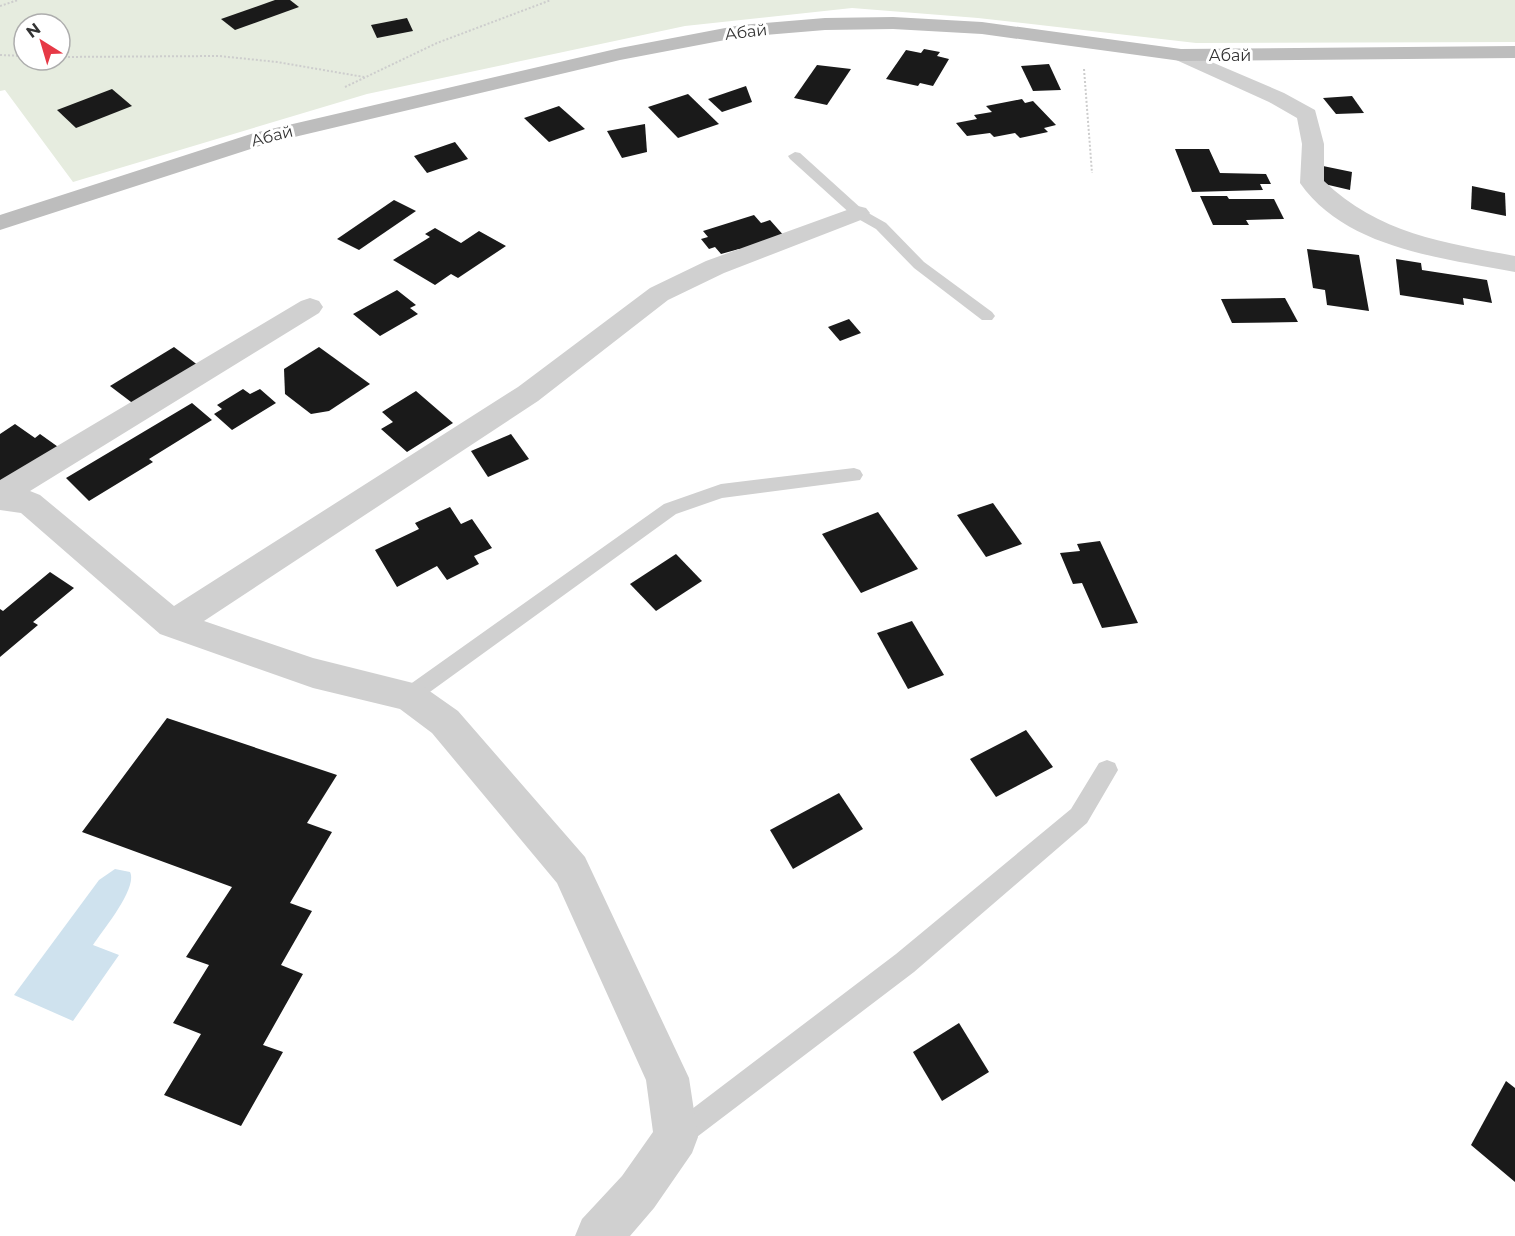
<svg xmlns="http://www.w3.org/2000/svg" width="1515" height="1236" viewBox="0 0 1515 1236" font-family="Montserrat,sans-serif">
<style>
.green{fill:#e6ecdf;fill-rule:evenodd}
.water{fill:#cfe2ee}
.building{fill:#1a1a1a}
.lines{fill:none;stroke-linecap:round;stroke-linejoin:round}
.path{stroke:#cdcdcd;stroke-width:2;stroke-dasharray:2 2;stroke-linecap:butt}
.lane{fill:#d0d0d0;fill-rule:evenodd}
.street{fill:#d0d0d0;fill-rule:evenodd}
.secondary{fill:#bdbdbd;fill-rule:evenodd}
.labels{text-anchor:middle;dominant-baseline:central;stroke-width:6;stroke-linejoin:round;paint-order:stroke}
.far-street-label{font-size:16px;fill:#333;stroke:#fff}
</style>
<rect width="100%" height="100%" fill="#fff"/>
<path class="green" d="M0,0H1515V42L1196,43L978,18L852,8L685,26L367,94L73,182L5,90L0,91ZM24,24H60V60H24Z"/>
<path class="water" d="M115,869L130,872C138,888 103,930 93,945L119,955L73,1021L14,995L99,880Z"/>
<g class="building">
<path d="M275,0H290L299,7L235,30L221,19Z"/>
<path d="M407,18L413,31L377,38L371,25Z"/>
<path d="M924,49L940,52L937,56L949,59L933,86L920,83L918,86L886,79L906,50L921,53Z"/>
<path d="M1049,64L1061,90L1033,91L1021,66Z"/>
<path d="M817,65L851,69L827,105L794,98Z"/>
<path d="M746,86L752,102L722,112L708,99Z"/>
<path d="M112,89L132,106L76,128L57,110Z"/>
<path d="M688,94L719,124L678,138L648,107Z"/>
<path d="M1352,96L1364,113L1336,114L1323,98Z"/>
<path d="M1022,99L1025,103L1033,101L1056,125L1044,128L1048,132L1020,138L1015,133L994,137L990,133L967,136L956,123L977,119L974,115L992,112L986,106Z"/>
<path d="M559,106L585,129L549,142L524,118Z"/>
<path d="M645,124L647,152L622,158L607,131Z"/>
<path d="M455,142L468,159L427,173L414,156Z"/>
<path d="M1175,149H1209L1220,173L1266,174L1271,184H1260L1263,190L1192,192Z"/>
<path d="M1323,166L1352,172L1350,190L1320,183Z"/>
<path d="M1472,186L1505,193L1506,216L1471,209Z"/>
<path d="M1200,196H1227L1229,199H1274L1284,219L1246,220L1249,225H1213Z"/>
<path d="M394,200L416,211L359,250L337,239Z"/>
<path d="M754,215L761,223L770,220L785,237L741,252L739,249L721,254L715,247L709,249L701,239L708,237L703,231Z"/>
<path d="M435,228L461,243L479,231L506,246L458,278L451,274L435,285L393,260L430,237L425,234Z"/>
<path d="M1307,249L1359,255L1369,311L1327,305L1325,290L1313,288Z"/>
<path d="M1396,259L1421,263L1422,270L1487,280L1492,303L1463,298L1464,305L1400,295Z"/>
<path d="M397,290L416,305L410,308L418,314L380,336L353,314Z"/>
<path d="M1285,298L1298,322L1232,323L1221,299Z"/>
<path d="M849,319L861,333L840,341L828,327Z"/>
<path d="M174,347L199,366L135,405L110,386Z"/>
<path d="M319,347L370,384L329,411L311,414L285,394L284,369Z"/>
<path d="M243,389L250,394L260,389L276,403L232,430L214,414L222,409L217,405Z"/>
<path d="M416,391L453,423L407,452L381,429L393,422L382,412Z"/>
<path d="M192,403L212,420L149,459L153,462L89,501L66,478Z"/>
<path d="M15,424L35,438L40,434L61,449L0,490V434Z"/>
<path d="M511,434L529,459L488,477L471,451Z"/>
<path d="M993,503L1022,544L986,557L957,515Z"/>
<path d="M450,507L461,524L472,519L492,548L474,556L479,564L447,580L437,566L397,587L375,550L419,529L415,523Z"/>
<path d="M878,512L918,569L861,593L822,534Z"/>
<path d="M1100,541L1138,623L1102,628L1082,583L1073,584L1060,553L1080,551L1077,544Z"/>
<path d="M676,554L702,581L656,611L630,584Z"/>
<path d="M50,572L74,588L33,622L38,625L0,657V609L3,611Z"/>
<path d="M912,621L944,675L908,689L877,633Z"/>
<path d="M167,718L337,775L307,823L332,832L290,903L312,911L281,965L303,974L263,1045L283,1052L241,1126L164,1095L201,1034L173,1023L209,965L186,957L232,887L82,832Z"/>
<path d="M1026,730L1053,767L996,797L970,759Z"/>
<path d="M839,793L863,829L793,869L770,830Z"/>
<path d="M959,1023L989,1072L942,1101L913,1052Z"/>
<path d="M1506,1081L1515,1088V1182L1471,1145Z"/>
</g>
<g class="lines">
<g class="path">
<path d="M0,6L18,0"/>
<path d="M0,55L24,56"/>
<path d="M60,57L219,56L277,62L364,77"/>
<path d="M1084,69L1092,173"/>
<path d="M345,87L437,43L551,0"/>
</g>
<g class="lane">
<path d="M795,152L800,153L863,210L886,223L924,262L992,312L995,316L992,320H982L914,268L876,229L853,216L790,159L788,156Z"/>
<path d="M854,468L860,470L863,475L860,480L722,498L676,514L416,702L409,705L402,702L399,696L402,690L664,504L721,484Z"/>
<path d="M1107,760L1115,763L1118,770L1087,823L914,972L685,1146L676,1150L667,1146L663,1137L667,1128L896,954L1071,809L1099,763Z"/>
</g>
<g class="street">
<path d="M1181,49L1284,93L1315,110L1324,144V181C1377,233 1445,243 1515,256V272C1443,258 1346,249 1300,183L1302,144L1297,118L1269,102L1174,59L1171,55L1174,51Z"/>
<path d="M858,206L866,208L870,213L866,218L724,273L668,300L538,401L204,621L313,658L421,685L458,711L585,857L689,1078L698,1137L692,1153L654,1208L630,1236H575L582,1219L622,1176L653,1132L646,1080L557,883L432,733L400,709L313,688L160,634L21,513L0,510V480L301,301L310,298L319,301L323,307L319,313L30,491L40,495L174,606L518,387L650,288L706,261Z"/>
</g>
<path class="secondary" d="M893,17L982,22L1181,49L1515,46V58L1181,61L982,34L893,29L825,30L741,37L620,60L269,143L0,230V215L254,133L620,48L741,25L825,18Z"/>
</g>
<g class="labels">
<g class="far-street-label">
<text transform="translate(746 32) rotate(-7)">Абай</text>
<text x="1230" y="55">Абай</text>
<text transform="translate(272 136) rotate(-14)">Абай</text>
</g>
</g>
<g transform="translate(42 42) rotate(323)"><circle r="28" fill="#ffffff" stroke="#adadad" stroke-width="1.5"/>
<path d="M0-4.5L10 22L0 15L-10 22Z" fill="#e63946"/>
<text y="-9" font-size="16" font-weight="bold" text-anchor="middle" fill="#333333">N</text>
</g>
</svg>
